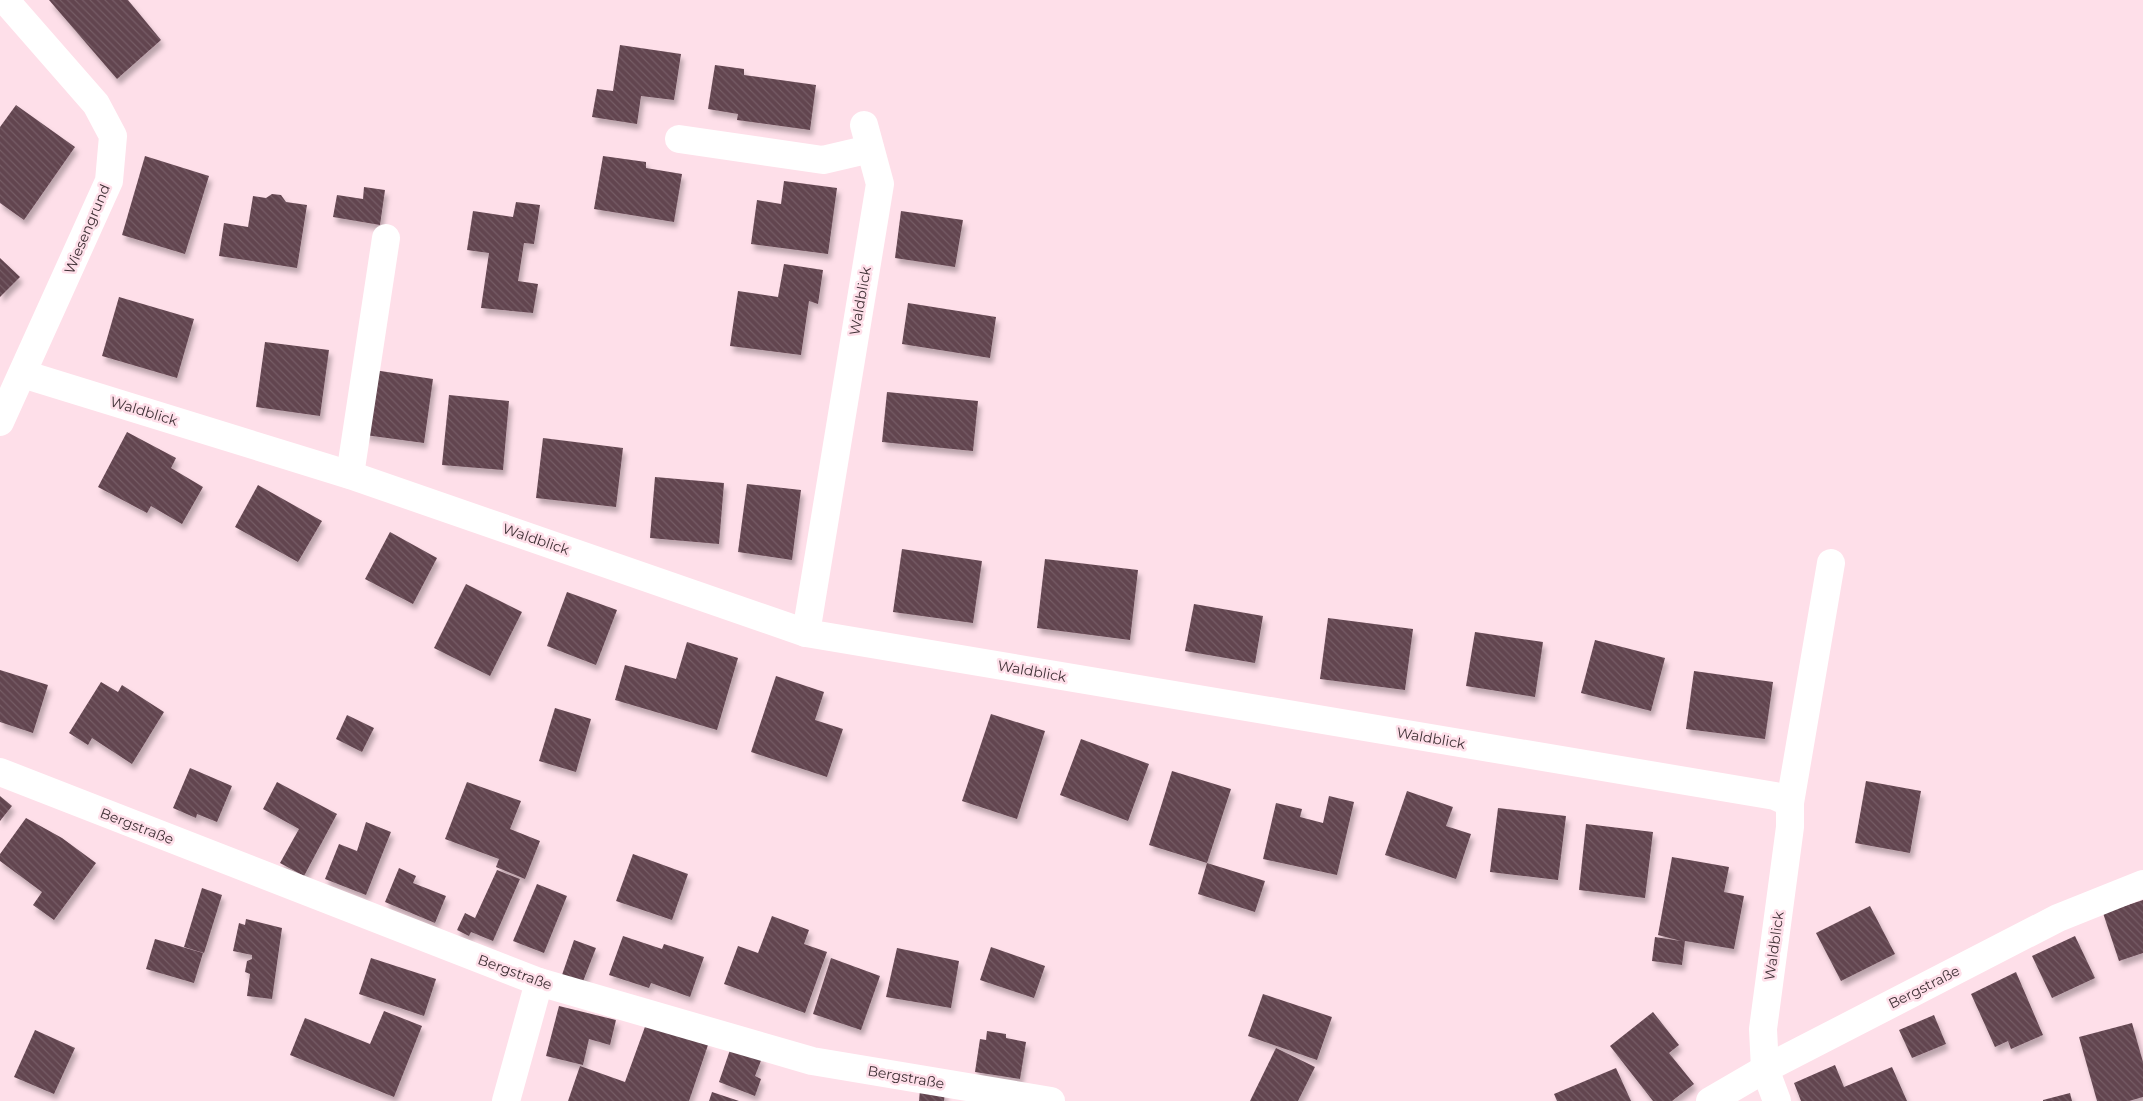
<svg xmlns="http://www.w3.org/2000/svg" width="2143" height="1101" viewBox="0 0 2143 1101" font-family="Montserrat,sans-serif">
<style>
.building{fill:url(#building-back-hatch);filter:url(#shadow)}
.lines{fill:none;stroke-linecap:round;stroke-linejoin:round}
.street{stroke:#fff;stroke-width:28}
.labels{text-anchor:middle;dominant-baseline:central;stroke-width:5;stroke-linejoin:round;paint-order:stroke}
.street-label{font-size:14px;fill:#403136;stroke:#fedfe9}
</style>
<defs>
<pattern id="building-back-hatch" width="6" height="6" patternUnits="userSpaceOnUse" patternTransform="scale(1.25)"><rect width="6" height="6" fill="#62444f"/><path d="M-1 5l2 2M0 0l6 6M5-1l2 2" fill="none" stroke="#765d66"/></pattern>
<filter id="shadow"><feDropShadow dx="3" dy="5.5" stdDeviation="2.5" flood-color="#0004"/></filter>
</defs>
<rect width="100%" height="100%" fill="#fedfe9"/>
<g class="building">
<path d="M49,0H128L161,40L117,79Z"/>
<path d="M620,45L681,54L674,100L641,96L637,124L592,117L597,89L613,91Z"/>
<path d="M715,65L744,69V75L816,85L810,130L737,120L738,114L708,109Z"/>
<path d="M16,105L75,147L24,220L0,203V127Z"/>
<path d="M145,156L209,176L185,254L122,235Z"/>
<path d="M603,156L646,162V168L682,174L674,222L594,209Z"/>
<path d="M784,181L837,188L828,254L751,244L757,200L781,204Z"/>
<path d="M364,187L385,190L380,225L333,217L337,195L363,199Z"/>
<path d="M272,194L281,195L286,202L307,205L297,268L219,256L224,223L248,227L253,196L266,198Z"/>
<path d="M516,202L540,205L534,244L524,243L518,281L538,284L533,313L481,308L489,253L467,250L473,211L513,217Z"/>
<path d="M901,211L963,220L955,267L895,258Z"/>
<path d="M0,258L20,277L0,297Z"/>
<path d="M784,264L823,270L818,304L809,301L801,355L730,346L738,291L778,297Z"/>
<path d="M119,297L194,319L177,378L102,356Z"/>
<path d="M908,303L996,317L990,358L902,344Z"/>
<path d="M265,342L329,350L320,416L256,407Z"/>
<path d="M374,370L433,379L424,443L365,435Z"/>
<path d="M887,392L978,401L973,451L882,442Z"/>
<path d="M449,395L509,401L503,470L442,465Z"/>
<path d="M127,432L176,458L171,468L203,487L182,524L151,506L156,497L147,513L98,487Z"/>
<path d="M543,438L623,448L616,507L536,498Z"/>
<path d="M655,477L724,483L719,544L650,538Z"/>
<path d="M747,484L801,490L792,560L738,552Z"/>
<path d="M258,485L322,521L298,562L235,527Z"/>
<path d="M390,532L437,558L413,604L365,579Z"/>
<path d="M902,549L982,561L973,623L893,612Z"/>
<path d="M1045,559L1138,570L1130,640L1037,628Z"/>
<path d="M466,584L522,612L490,676L434,648Z"/>
<path d="M567,592L617,610L596,665L547,646Z"/>
<path d="M1194,604L1263,616L1255,663L1185,651Z"/>
<path d="M1328,618L1413,629L1405,690L1320,679Z"/>
<path d="M1475,632L1543,642L1535,697L1466,686Z"/>
<path d="M1595,640L1665,658L1651,711L1581,693Z"/>
<path d="M687,642L738,658L717,730L615,700L625,665L676,679Z"/>
<path d="M0,670L48,685L33,733L0,722Z"/>
<path d="M1694,671L1773,682L1765,739L1686,729Z"/>
<path d="M776,676L824,692L815,720L843,729L827,777L751,752Z"/>
<path d="M101,682L118,692L122,685L164,712L132,764L92,738L88,745L69,733Z"/>
<path d="M555,708L591,719L576,772L539,761Z"/>
<path d="M991,714L1045,731L1017,819L962,801Z"/>
<path d="M347,715L374,728L362,752L336,739Z"/>
<path d="M1081,739L1149,764L1128,821L1060,795Z"/>
<path d="M190,768L232,786L217,822L197,814L196,818L173,808Z"/>
<path d="M1172,771L1231,789L1207,863L1149,845Z"/>
<path d="M1866,781L1921,791L1910,853L1855,843Z"/>
<path d="M277,782L337,814L304,876L280,863L299,829L263,809Z"/>
<path d="M467,782L521,801L510,829L540,841L525,879L496,867L499,859L445,839Z"/>
<path d="M1407,791L1453,807L1446,826L1471,834L1456,879L1385,855Z"/>
<path d="M0,796L12,806L0,821Z"/>
<path d="M1329,796L1354,802L1337,875L1263,859L1276,803L1302,809L1300,817L1323,823Z"/>
<path d="M1498,808L1566,816L1558,880L1490,872Z"/>
<path d="M26,818L62,838L96,863L54,920L33,905L42,892L0,861V854Z"/>
<path d="M366,822L391,832L366,895L325,879L339,844L357,851Z"/>
<path d="M1586,824L1653,832L1645,898L1579,890Z"/>
<path d="M633,854L688,874L672,920L616,901Z"/>
<path d="M1672,857L1729,867L1724,892L1744,896L1734,949L1685,941L1682,965L1652,961L1655,937L1681,941L1658,935Z"/>
<path d="M1207,863L1265,881L1255,912L1198,894Z"/>
<path d="M399,868L416,876L413,883L446,896L435,923L385,902Z"/>
<path d="M497,870L520,879L493,941L471,932L469,936L457,930L465,913L475,918Z"/>
<path d="M537,884L567,896L544,953L513,941Z"/>
<path d="M202,888L222,895L204,953L184,947Z"/>
<path d="M2143,900V953L2119,961L2103,913Z"/>
<path d="M1870,906L1895,954L1841,981L1816,933Z"/>
<path d="M772,916L809,930L804,944L827,952L805,1013L724,984L738,946L758,953Z"/>
<path d="M246,919L282,928L272,999L247,996L250,974L245,972L247,961L252,959V955L233,951L239,923L245,925Z"/>
<path d="M623,936L662,949L664,944L704,957L690,997L651,983L649,988L609,975Z"/>
<path d="M2075,936L2095,978L2052,998L2032,956Z"/>
<path d="M155,939L203,953L194,983L146,969Z"/>
<path d="M574,940L596,948L582,984L562,975Z"/>
<path d="M991,947L1045,966L1034,998L980,980Z"/>
<path d="M897,948L959,961L951,1008L886,997Z"/>
<path d="M371,958L436,979L424,1016L359,994Z"/>
<path d="M831,958L880,976L861,1030L813,1014Z"/>
<path d="M2016,972L2043,1035L2011,1049L2008,1041L1995,1047L1971,994Z"/>
<path d="M1263,994L1332,1017L1317,1060L1248,1036Z"/>
<path d="M559,1006L616,1020L610,1045L589,1039L583,1065L546,1056Z"/>
<path d="M384,1011L422,1026L394,1097L290,1055L305,1018L370,1044Z"/>
<path d="M1653,1012L1679,1045L1669,1053L1694,1084L1672,1101H1653L1610,1046Z"/>
<path d="M1934,1015L1946,1044L1912,1058L1899,1030Z"/>
<path d="M2132,1023L2143,1062V1097L2129,1101H2097L2079,1037Z"/>
<path d="M646,1024L708,1045L689,1101H568L580,1066L625,1082Z"/>
<path d="M35,1030L75,1048L54,1094L14,1077Z"/>
<path d="M987,1031L1006,1034V1038L1026,1042L1020,1079L975,1072L980,1039L986,1040Z"/>
<path d="M731,1047L762,1058L755,1076L761,1079L755,1096L719,1082Z"/>
<path d="M1276,1048L1315,1067L1298,1101H1250Z"/>
<path d="M1835,1065L1844,1087L1892,1067L1907,1101H1801L1794,1083Z"/>
<path d="M1616,1068L1631,1101H1557L1554,1094Z"/>
<path d="M920,1090L945,1092L944,1101H919Z"/>
<path d="M712,1092L739,1101H709Z"/>
<path d="M2070,1093L2072,1101H2043V1100Z"/>
</g>
<g class="lines">
<g class="street">
<path d="M679,139L823,160L870,149"/>
<path d="M23,374L350,475L806,633L1775,796L1790,803V827L1763,1029L1765,1069L1777,1101"/>
<path d="M0,422L109,181L113,136L96,104L5,0"/>
<path d="M350,475L386,238"/>
<path d="M806,633L880,184L864,125"/>
<path d="M0,772L539,982L812,1061L1051,1101"/>
<path d="M1790,803L1831,563"/>
<path d="M506,1101L539,982"/>
<path d="M1710,1101L1765,1069L2058,918L2143,884"/>
</g>
</g>
<g class="labels">
<g class="street-label">
<text transform="translate(87 229) rotate(-67)">Wiesengrund</text>
<text transform="translate(860 301) rotate(-80)">Waldblick</text>
<text transform="translate(144 411) rotate(17)">Waldblick</text>
<text transform="translate(536 539) rotate(19)">Waldblick</text>
<text transform="translate(1032 671) rotate(10)">Waldblick</text>
<text transform="translate(1431 738) rotate(10)">Waldblick</text>
<text transform="translate(137 826) rotate(21)">Bergstraße</text>
<text transform="translate(1774 946) rotate(-82)">Waldblick</text>
<text transform="translate(515 972) rotate(20)">Bergstraße</text>
<text transform="translate(1924 987) rotate(-27)">Bergstraße</text>
<text transform="translate(906 1077) rotate(10)">Bergstraße</text>
</g>
</g>
</svg>
